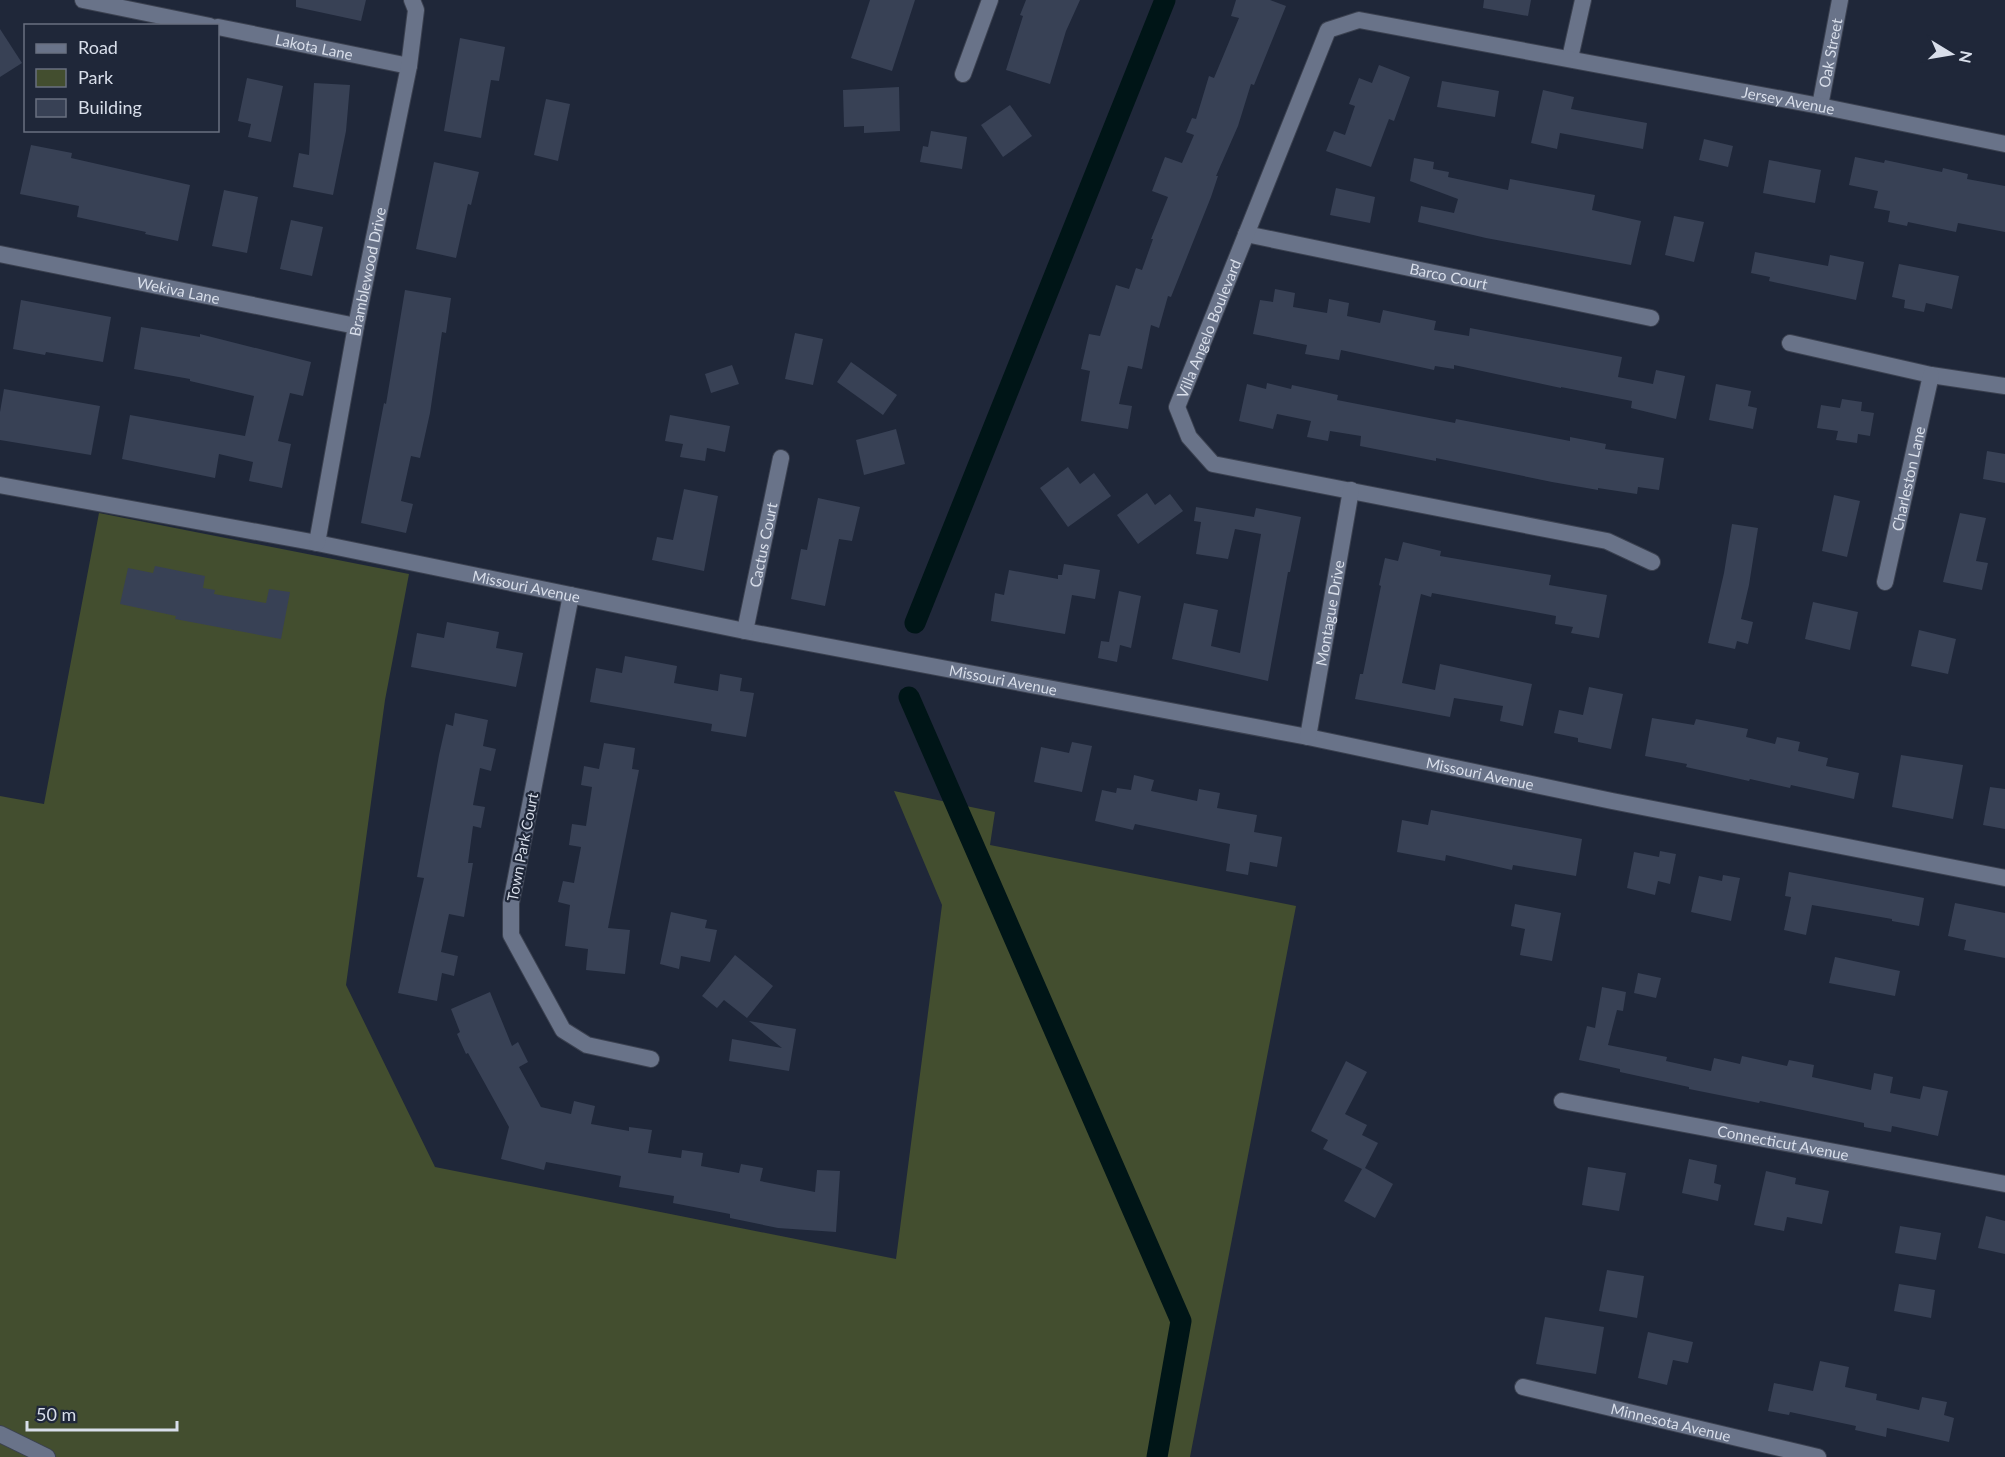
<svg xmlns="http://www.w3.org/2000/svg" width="2005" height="1457" viewBox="0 0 2005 1457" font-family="Lato,sans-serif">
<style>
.green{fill:#434e2f}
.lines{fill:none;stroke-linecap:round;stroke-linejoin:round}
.canal{stroke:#001517;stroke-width:21}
.building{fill:#384155}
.minor-casing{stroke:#3b4150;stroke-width:18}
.minor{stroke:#697389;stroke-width:16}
.labels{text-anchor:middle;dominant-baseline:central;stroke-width:4.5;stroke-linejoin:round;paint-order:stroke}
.street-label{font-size:15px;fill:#d8deea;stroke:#1f2739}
</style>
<rect width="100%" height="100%" fill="#1f2739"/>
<path class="green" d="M99,513L409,574L385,700L346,985L435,1167L896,1259L942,905L894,791L995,812L990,845L1296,906L1190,1457H0V796L44,804Z"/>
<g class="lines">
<g class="canal">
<path d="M915,623L1165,0"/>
<path d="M909,697L1181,1321L1157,1457"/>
</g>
</g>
<g class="building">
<path d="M296,0H366L361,21L296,7Z"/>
<path d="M870,0H915L892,71L851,58Z"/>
<path d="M1026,0H1080L1066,31L1050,84L1006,70L1023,16L1020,15Z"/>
<path d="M1236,0H1270L1286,6L1254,85L1251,84L1238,126L1216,176H1218L1211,197L1171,297L1168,296L1159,328L1151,325L1142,369L1128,366L1119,404L1132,406L1128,429L1081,421L1090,371L1081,369L1089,334L1100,336L1116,285L1129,289L1136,268L1142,270L1153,239H1151L1168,197L1152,191L1165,157L1182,163L1194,135L1186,132L1192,118L1196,119L1209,76L1214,78L1239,18L1231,16Z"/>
<path d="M1484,0H1531L1528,16L1483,8Z"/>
<path d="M0,29L22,63L0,77Z"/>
<path d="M460,38L505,47L499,81L491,80L481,138L444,131Z"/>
<path d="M1379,65L1410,77L1394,121L1389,119L1371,167L1326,151L1334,131L1345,135L1355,106L1349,104L1359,78L1372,83Z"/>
<path d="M247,78L283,86L271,142L248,137L251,124L238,121Z"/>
<path d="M1442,81L1499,91L1495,117L1437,107Z"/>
<path d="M314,83L350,85L346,131L333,195L293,187L299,153L309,155Z"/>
<path d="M899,87L900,131L864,133V126L844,127L843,90Z"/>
<path d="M1543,90L1574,97L1571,109L1647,123L1643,149L1560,133L1557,149L1531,143Z"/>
<path d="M546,99L570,104L558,161L534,155Z"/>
<path d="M1010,105L1032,136L1003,157L981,125Z"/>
<path d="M931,131L967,137L962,169L920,162L923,146L928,147Z"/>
<path d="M1704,139L1733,146L1728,167L1699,160Z"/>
<path d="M31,145L72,153L71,158L190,185L178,241L145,234L146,232L77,217L79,206L20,194Z"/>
<path d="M1855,157L1884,163L1885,160L1942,172L1943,168L1968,174L1967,179L2005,186V232L1958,223L1956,232L1908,222L1907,226L1888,222L1890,211L1874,208L1878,191L1849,185Z"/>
<path d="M1414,158L1434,162L1433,169L1449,172L1448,177L1508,190L1510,179L1595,195L1592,210L1641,221L1631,265L1486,238L1418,222L1421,206L1454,213L1458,199L1410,181Z"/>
<path d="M1769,160L1821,170L1815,203L1763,193Z"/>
<path d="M434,162L479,172L471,205L468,204L456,258L416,249Z"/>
<path d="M1336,188L1375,197L1370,223L1330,215Z"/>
<path d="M224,190L258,197L247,253L212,246Z"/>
<path d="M1674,216L1704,222L1694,262L1665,255Z"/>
<path d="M291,220L323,227L312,276L280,269Z"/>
<path d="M1755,252L1828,266L1830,255L1864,262L1856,300L1769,281L1770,277L1751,273Z"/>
<path d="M1899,264L1959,276L1952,309L1926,303L1924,312L1904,308L1905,300L1892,297Z"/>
<path d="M1275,289L1295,293L1293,307L1327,313L1329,299L1349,303L1347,316L1380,323L1383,310L1436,321L1434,330L1469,336L1470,328L1622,357L1618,377L1653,384L1656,370L1685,376L1676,419L1631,408L1632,401L1561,387V388L1454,365V369L1435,366L1434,370L1341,350L1339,360L1305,354L1307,345L1253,334L1260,300L1273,302Z"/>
<path d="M405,290L451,298L446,333L442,332L430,413L420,458L411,456L401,501L413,504L406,533L361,523L384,403L386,404Z"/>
<path d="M21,300L111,317L103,362L46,352L45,355L13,349Z"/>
<path d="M141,327L200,337V334L311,362L303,396L290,393L278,441L291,444L282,488L249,481L253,462L219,454L215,478L122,459L130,415L245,436L254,396L190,381V379L134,369Z"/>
<path d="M795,333L823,339L813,385L785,379Z"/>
<path d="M851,362L897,395L883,415L837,382Z"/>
<path d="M732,365L739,384L711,393L705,374Z"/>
<path d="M1267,383L1291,389L1292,385L1338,395L1337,400L1455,423L1456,419L1570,441V437L1606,444L1605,449L1664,458L1659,490L1638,487L1637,494L1598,488V490L1552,482L1436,458V461L1360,446L1361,436L1330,431L1328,441L1307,437L1311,421L1277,414L1273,429L1239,421L1247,384L1266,389Z"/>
<path d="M1716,384L1751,391L1748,406L1757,408L1753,429L1709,420Z"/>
<path d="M4,389L100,406L91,455L0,440V412Z"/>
<path d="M1842,399L1862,402L1861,411L1874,413L1870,436L1858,434L1857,443L1836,440L1838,431L1817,428L1821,405L1840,408Z"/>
<path d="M670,415L730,426L725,452L707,448L705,461L680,457L683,444L665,441Z"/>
<path d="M896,429L905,464L864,475L856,440Z"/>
<path d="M1987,451L2005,454V483L1983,479Z"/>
<path d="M1068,467L1080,484L1094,473L1111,496L1068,527L1040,488Z"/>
<path d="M684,489L718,496L704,571L652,560L657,537L673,540Z"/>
<path d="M1147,493L1155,505L1170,494L1183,511L1138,544L1117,515Z"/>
<path d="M1834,495L1860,501L1847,557L1822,551Z"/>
<path d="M818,498L860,507L852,541L839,539L825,606L791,599L801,549L807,550Z"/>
<path d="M1196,507L1254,517L1256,508L1301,517L1290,572H1288L1268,681L1172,659L1184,603L1218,610L1211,646L1240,653L1261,534L1235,529L1228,559L1196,554L1201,522L1194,521Z"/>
<path d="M1960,513L1986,518L1976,561L1988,563L1982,590L1943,582Z"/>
<path d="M1732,524L1758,528L1749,585L1741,619L1753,622L1748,644L1737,641L1735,649L1708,643L1724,573Z"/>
<path d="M1403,542L1441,551L1440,556L1551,575L1549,585L1607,595L1599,638L1571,633L1573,627L1555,624L1556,616L1432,593L1431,597L1421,594L1402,683L1435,690L1440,664L1532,684L1523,726L1500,721L1503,706L1454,698L1450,717L1355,699L1360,674H1363L1381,586L1379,585L1385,558L1398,561Z"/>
<path d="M1064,564L1100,570L1095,599L1072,595L1065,634L991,621L995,593L1004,595L1009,570L1058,579V575H1062Z"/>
<path d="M155,566L205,576L203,588L215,590L214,594L266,603L269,589L290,592L281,639L175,619L176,616L120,604L128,568L153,573Z"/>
<path d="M1119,591L1141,596L1131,648L1120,645L1117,662L1098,658L1101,641L1109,642Z"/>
<path d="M1813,602L1858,612L1850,650L1805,639Z"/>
<path d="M447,622L499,632L496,648L523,653L516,687L411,667L417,633L444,638Z"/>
<path d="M1919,630L1956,639L1948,674L1911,666Z"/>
<path d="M625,656L677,666L674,683L718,691L720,674L742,678L740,691L754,693L746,737L711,731L712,724L590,702L596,668L622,673Z"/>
<path d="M1589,687L1623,694L1611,749L1578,742V738L1554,733L1559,710L1583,715Z"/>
<path d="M455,713L488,720L483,746L496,749L491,771L480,768L473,805L485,807L481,828L473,826L468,863H473L464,917L449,914L441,952L458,956L454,976L442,973L437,1001L398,993L424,878L417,877L439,755L446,724L453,726Z"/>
<path d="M1652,718L1694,725L1696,719L1748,729L1746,737L1775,744L1777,737L1800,742L1798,751L1828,758L1826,766L1859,773L1854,799L1791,785L1790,788L1750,779L1749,781L1686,767L1687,764L1645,756Z"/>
<path d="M1072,742L1092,746L1082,792L1034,782L1041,747L1069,753Z"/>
<path d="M604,743L635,748L632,769L639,770L608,928L630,930L625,974L586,970L588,949L565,946L570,905L558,902L563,881L574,883L581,847L569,845L572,824L586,826L592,787L581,785L584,766L599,769Z"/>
<path d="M1901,755L1963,765L1953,819L1892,807Z"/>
<path d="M1134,775L1154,780L1151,791L1197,801L1199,789L1220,793L1217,808L1257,815L1254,832L1282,837L1277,867L1250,862L1248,875L1226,871L1230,844L1135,824L1133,830L1095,821L1102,790L1116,793L1117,788L1131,790Z"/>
<path d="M1990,787L2005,789V829L1983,825Z"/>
<path d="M1431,810L1582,839L1576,876L1513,865L1512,870L1446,855L1445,861L1397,852L1402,820L1428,825Z"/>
<path d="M1660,851L1676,854L1670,884L1658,881L1655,895L1627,888L1634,852L1659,857Z"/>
<path d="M1789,872L1924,898L1919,926L1892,921V919L1812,905L1806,935L1784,930L1791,897L1785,896Z"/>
<path d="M1723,875L1740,878L1731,921L1691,912L1699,876L1722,881Z"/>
<path d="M1955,903L2005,913V958L1964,950L1966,940L1948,936Z"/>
<path d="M1515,904L1561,913L1552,961L1520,955L1525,929L1511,926Z"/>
<path d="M671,912L707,920L705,928L717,930L710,962L681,956L679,969L660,964Z"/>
<path d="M735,955L773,986L747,1018L724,1000L717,1008L702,996Z"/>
<path d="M1835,957L1900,971L1895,996L1829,983Z"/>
<path d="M1638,973L1661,978L1656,998L1634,993Z"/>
<path d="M1602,987L1626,992L1623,1011L1617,1010L1608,1045L1667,1057L1666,1061L1711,1071L1714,1058L1740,1064L1742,1056L1787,1066L1789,1060L1814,1065L1812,1077L1871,1090L1874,1073L1893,1077L1890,1093L1920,1099L1923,1086L1948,1091L1938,1136L1892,1126L1891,1132L1864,1127V1123L1760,1101L1759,1103L1689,1089V1087L1620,1072V1069L1579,1060L1587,1026L1595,1028Z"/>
<path d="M490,992L512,1046L518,1042L528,1062L519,1067L541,1107L571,1114L574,1101L595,1106L591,1124L629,1131V1127L652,1130L648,1153L681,1158L682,1150L703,1153L701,1166L739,1173L741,1164L763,1168L760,1181L815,1192L817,1170L840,1171L836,1232L778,1228L730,1218V1214L673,1203L674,1196L619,1187L621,1176L546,1162L544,1170L501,1159L509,1127L468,1053L466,1054L457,1034L460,1032L451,1009Z"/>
<path d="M749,1021L796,1029L789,1071L729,1061L732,1039L782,1048Z"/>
<path d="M1346,1061L1367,1072L1345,1114L1367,1125L1362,1135L1378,1143L1365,1168L1393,1184L1375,1218L1344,1201L1362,1169L1323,1149L1328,1140L1311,1131Z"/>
<path d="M1689,1159L1717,1165L1714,1183L1721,1185L1718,1201L1682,1193Z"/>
<path d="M1588,1167L1626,1173L1619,1211L1582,1205Z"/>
<path d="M1766,1171L1796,1178L1795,1184L1829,1191L1822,1224L1787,1217L1784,1231L1754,1225Z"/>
<path d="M1986,1216L2005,1221V1254L1978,1248Z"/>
<path d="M1900,1226L1941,1233L1936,1260L1895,1253Z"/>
<path d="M1607,1270L1644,1276L1637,1318L1599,1311Z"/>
<path d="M1899,1284L1935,1290L1931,1318L1894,1311Z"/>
<path d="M1545,1317L1604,1327L1596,1374L1536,1364Z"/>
<path d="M1648,1332L1693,1342L1688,1363L1673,1360L1667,1385L1638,1378Z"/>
<path d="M1820,1361L1849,1367L1845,1387L1877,1394L1876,1400L1919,1410L1922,1397L1947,1402L1944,1415L1954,1418L1949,1442L1887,1428L1886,1437L1855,1430L1856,1426L1790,1412L1789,1415L1768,1411L1774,1383L1813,1391Z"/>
</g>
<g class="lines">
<g class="minor-casing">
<g id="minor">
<path d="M83,0L210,26"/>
<path id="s1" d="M218,27L409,66"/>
<path d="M1570,58L1583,0"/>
<path d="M963,74L990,0"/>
<path id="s2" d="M1820,106L1840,0"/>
<path id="s3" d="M1246,234L1651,318"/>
<path id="s4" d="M0,254L356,326"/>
<path d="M1790,343L1931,375L2005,386"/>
<path id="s5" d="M0,485L317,543L745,631L1308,737L1612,801L2005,878"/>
<path id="s6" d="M317,543L356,326L409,66L416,10L412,0"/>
<path id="s7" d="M1652,562L1607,541L1213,464L1189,437L1177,407L1328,30L1359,20L1820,106L2005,144"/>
<path id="s8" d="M1885,582L1931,375"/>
<path d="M571,595L511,903V935L563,1030L587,1045L651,1059"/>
<path id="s9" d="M745,631L781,458"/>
<path id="s10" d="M1308,737L1351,490"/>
<path id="s11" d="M1562,1101L2005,1184"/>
<path id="s12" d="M1523,1387L1818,1457"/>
<path d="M0,1434L47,1457"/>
</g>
</g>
<use href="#minor" class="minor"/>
</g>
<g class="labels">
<g class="street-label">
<text stroke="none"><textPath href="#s1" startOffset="98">Lakota Lane</textPath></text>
<text stroke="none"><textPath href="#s2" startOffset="54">Oak Street</textPath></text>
<text stroke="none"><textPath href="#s7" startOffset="1395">Jersey Avenue</textPath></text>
<text stroke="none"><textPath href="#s6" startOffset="276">Bramblewood Drive</textPath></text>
<text stroke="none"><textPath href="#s3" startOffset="207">Barco Court</textPath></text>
<text stroke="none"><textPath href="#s4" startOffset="182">Wekiva Lane</textPath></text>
<text stroke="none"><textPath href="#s7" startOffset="604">Villa Angelo Boulevard</textPath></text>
<text stroke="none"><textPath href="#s8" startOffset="106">Charleston Lane</textPath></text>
<text stroke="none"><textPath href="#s9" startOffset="88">Cactus Court</textPath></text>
<text stroke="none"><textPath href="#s5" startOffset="536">Missouri Avenue</textPath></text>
<text stroke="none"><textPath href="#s10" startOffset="126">Montague Drive</textPath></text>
<text stroke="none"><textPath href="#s5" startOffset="1022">Missouri Avenue</textPath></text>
<text stroke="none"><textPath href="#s5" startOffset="1508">Missouri Avenue</textPath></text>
<text transform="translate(522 847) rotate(-79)">Town Park Court</text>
<text stroke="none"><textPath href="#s11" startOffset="225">Connecticut Avenue</textPath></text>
<text stroke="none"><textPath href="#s12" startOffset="152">Minnesota Avenue</textPath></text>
</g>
</g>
<rect x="24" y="24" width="195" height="108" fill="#1f2739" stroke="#697080" stroke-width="1.5"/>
<rect x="36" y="44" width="30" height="9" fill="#697389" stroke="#697080" stroke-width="1.5"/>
<text x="78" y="54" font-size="18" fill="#d8deea">Road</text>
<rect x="36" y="69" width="30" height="18" fill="#434e2f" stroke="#697080" stroke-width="1.5"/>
<text x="78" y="84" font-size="18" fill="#d8deea">Park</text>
<rect x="36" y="99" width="30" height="18" fill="#384155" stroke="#697080" stroke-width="1.5"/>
<text x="78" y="114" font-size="18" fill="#d8deea">Building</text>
<g transform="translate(1951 54) rotate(101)" stroke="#1f2739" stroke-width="4.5" paint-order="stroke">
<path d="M0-4.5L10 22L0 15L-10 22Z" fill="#d8deea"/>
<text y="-9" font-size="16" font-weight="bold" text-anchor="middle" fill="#d8deea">N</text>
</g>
<path d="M27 1421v9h150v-9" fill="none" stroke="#d8deea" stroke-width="3"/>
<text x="36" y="1421" font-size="18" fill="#d8deea" stroke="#1f2739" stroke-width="4.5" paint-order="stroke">50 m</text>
</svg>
